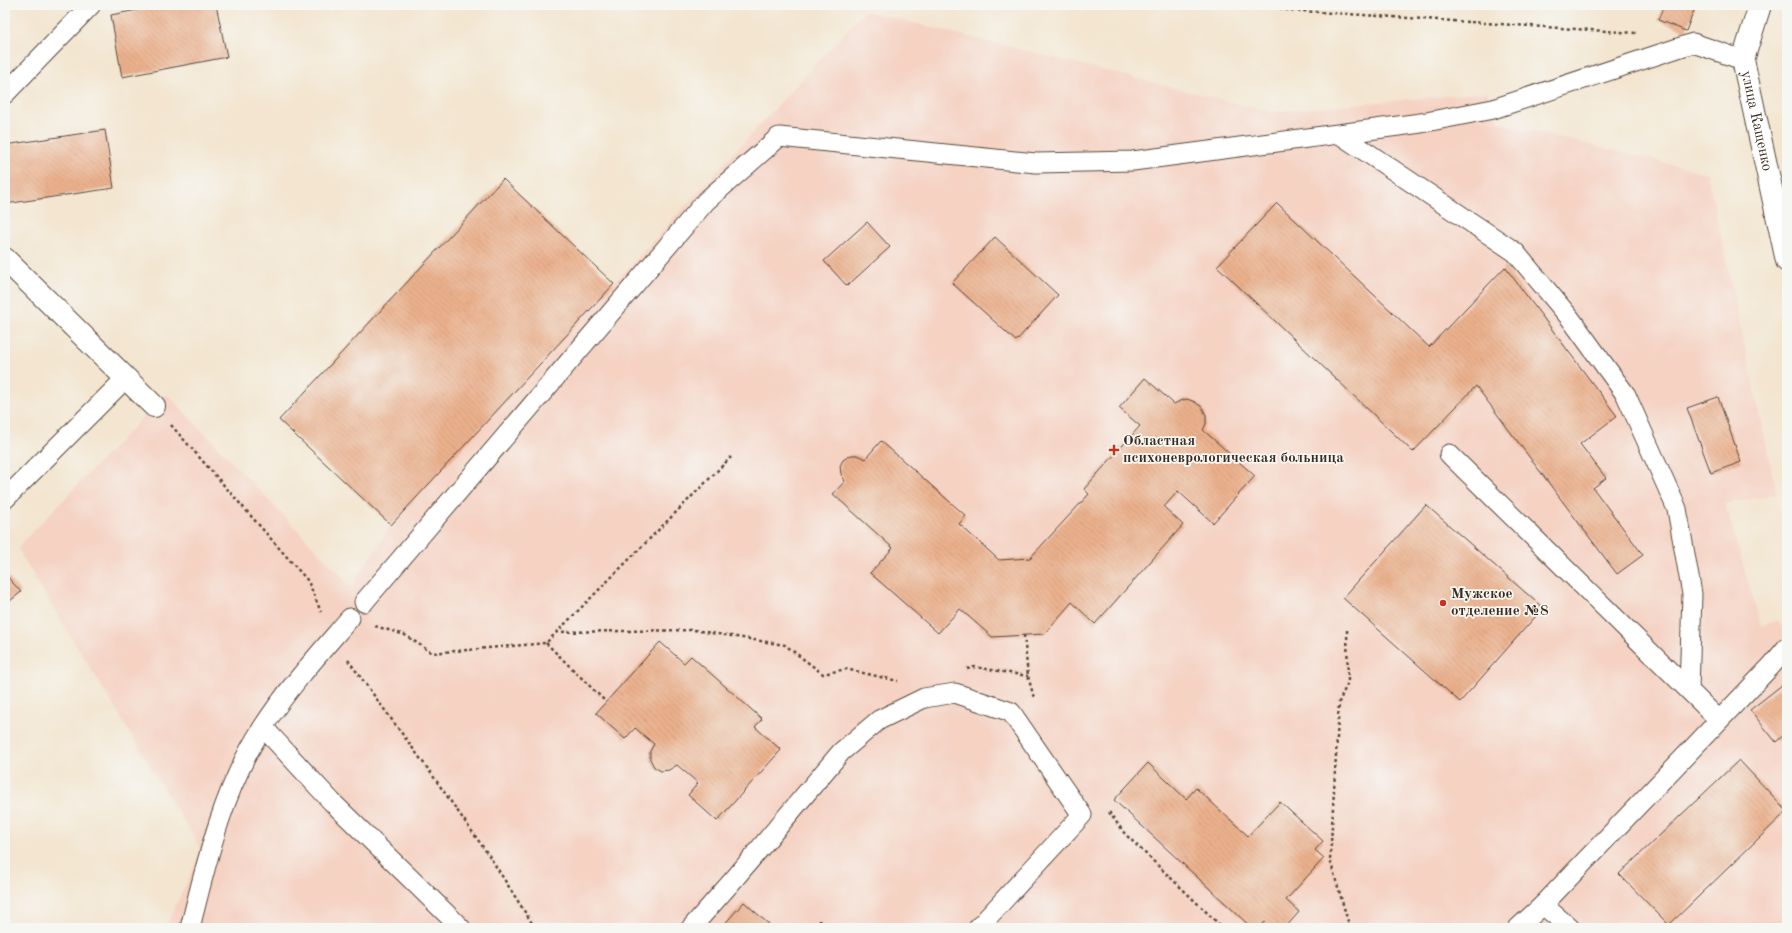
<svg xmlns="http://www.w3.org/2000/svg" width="1792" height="933" viewBox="0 0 1792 933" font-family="'Old Standard TT',serif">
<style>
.built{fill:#f5d2c2}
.building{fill:url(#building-back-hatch)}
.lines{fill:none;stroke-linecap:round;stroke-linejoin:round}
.service-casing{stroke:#574639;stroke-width:21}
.minor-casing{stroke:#574639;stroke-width:24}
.path{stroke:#574639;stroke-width:2.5;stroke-dasharray:3 3;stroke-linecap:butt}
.service{stroke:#fff;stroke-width:19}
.minor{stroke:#fff;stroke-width:22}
.poi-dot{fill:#c8321e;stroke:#f6f6f2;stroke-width:1.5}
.labels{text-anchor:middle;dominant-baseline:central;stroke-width:3.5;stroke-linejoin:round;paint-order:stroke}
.street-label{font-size:15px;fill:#3b2a1e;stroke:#f6f6f2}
.poi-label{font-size:15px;font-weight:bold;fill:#3b2a1e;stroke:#f6f6f2;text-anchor:start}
</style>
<defs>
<pattern id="building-back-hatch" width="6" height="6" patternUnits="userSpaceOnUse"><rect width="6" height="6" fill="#ebb18d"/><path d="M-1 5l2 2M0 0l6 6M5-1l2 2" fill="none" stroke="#ca9879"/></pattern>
</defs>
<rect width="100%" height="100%" fill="#f6f6f2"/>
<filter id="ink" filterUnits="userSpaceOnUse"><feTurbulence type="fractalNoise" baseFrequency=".025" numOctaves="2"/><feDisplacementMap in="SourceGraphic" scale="8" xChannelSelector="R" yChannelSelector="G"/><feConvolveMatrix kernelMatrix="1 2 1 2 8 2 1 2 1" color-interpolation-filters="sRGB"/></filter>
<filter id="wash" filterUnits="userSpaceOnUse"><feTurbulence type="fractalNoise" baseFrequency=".012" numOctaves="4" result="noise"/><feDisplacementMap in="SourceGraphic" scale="16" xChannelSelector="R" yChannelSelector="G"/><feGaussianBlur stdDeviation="0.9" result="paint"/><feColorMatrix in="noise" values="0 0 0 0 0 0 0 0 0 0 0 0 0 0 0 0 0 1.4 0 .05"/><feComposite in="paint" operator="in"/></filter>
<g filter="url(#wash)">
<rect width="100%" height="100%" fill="#f3e5cf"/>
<path class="built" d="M865,11L1271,112L1487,92L1500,123L1707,173L1777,494L1725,504L1761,626L1778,620L1787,631V928H165L202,851L17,548L166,393L352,587L391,525Z"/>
<g id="blocks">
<g class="building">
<path d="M163,5H216L227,57L122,77L111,15Z"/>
<path d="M1664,5H1696L1686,31L1658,20Z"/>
<path d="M105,130L114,188L5,204V145Z"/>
<path d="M503,179L614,284L391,525L279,420Z"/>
<path d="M1277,203L1429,347L1505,267L1617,416L1580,444L1606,478L1593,488L1643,555L1617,574L1476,386L1413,452L1217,266Z"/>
<path d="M867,222L890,247L847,286L824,261Z"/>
<path d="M995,237L1058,295L1016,341L952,283Z"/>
<path d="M1145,378L1174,404L1180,401L1187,399L1195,402L1202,407L1206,415V424L1203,430L1255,476L1213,523L1178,491L1164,507L1183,525L1095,624L1072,602L1044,634L992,637L960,609L938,633L870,573L893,548L833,494L845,481L841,474L840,466L843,460L851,455H857L865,459L881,441L966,516L959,524L999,560L1030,558L1089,494L1084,489L1140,426L1119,408Z"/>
<path d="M1718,397L1741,462L1711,473L1687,408Z"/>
<path d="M1426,505L1543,608L1460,702L1343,598Z"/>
<path d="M5,574L21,592L5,605Z"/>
<path d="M660,642L684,663L691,656L762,719L755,727L781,750L717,821L688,795L698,783L677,765L669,770L661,771L654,767L650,759V751L654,744L635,728L625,739L596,713Z"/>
<path d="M1787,681V732L1776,742L1750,710Z"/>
<path d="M1739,760L1787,811L1669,925L1619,874Z"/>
<path d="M1148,763L1186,799L1196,788L1248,836L1280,802L1323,841L1315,850L1324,858L1286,900L1299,912L1285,928H1271L1265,922L1259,928H1252L1114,800Z"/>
<path d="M744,902L773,928H721Z"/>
</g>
</g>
</g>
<g filter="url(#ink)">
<use href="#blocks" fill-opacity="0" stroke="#574639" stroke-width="1"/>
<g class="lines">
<g class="service-casing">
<g id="service">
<path d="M5,94L91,5"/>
<path d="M1341,135L1515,252L1570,318L1626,395L1677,509L1692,594L1689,690"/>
<path d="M1449,454L1719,720"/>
<path d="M5,499L126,378"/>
<path d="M364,602L706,201L779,137L1036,163L1133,161L1421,123L1493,109L1693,43L1743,60"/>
<path d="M263,727L332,802L461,928"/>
<path d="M1543,905L1570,928"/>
<path d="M190,928C207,859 224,787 263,727C288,688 320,653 350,618"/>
<path d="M691,928L735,878L841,752L879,720L924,698L955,693L1011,712L1082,815L978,928"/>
<path d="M1518,928L1543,905L1772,665L1787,647"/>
</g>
</g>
<g class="minor-casing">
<g id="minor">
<path id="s1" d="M1760,5L1743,60L1787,261"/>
<path d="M5,259L154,406"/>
</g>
</g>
<g class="path">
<path d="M1268,5L1287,10L1636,33"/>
<path d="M171,425L308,581L321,612"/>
<path d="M375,626L405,635L432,653L546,643L731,457"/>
<path d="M1347,630L1348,682L1339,702L1330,860L1350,928"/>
<path d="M556,632L694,630L785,645L823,674L846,669L898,681"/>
<path d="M1024,635L1028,676L1034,698"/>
<path d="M546,643L606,702"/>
<path d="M348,660L428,769L490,857L535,928"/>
<path d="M967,669L975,667L1028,676"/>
<path d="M1109,812L1125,834L1223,928"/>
<path d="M819,920L821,928"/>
</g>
<use href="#service" class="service"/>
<use href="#minor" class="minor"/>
</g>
</g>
<g class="poi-dot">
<path d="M1112 444h4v4h4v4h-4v4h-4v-4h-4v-4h4z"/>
<circle cx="1443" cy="603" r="4"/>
</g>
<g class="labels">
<g class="street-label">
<text stroke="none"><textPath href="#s1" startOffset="120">улица Кащенко</textPath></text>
</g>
<g class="poi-label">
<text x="1123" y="441">Областная<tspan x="1123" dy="17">психоневрологическая больница</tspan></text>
<text x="1451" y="594">Мужское<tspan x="1451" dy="17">отделение №8</tspan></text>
</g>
</g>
<rect width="1792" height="933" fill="none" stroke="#f6f6f2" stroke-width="20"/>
</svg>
